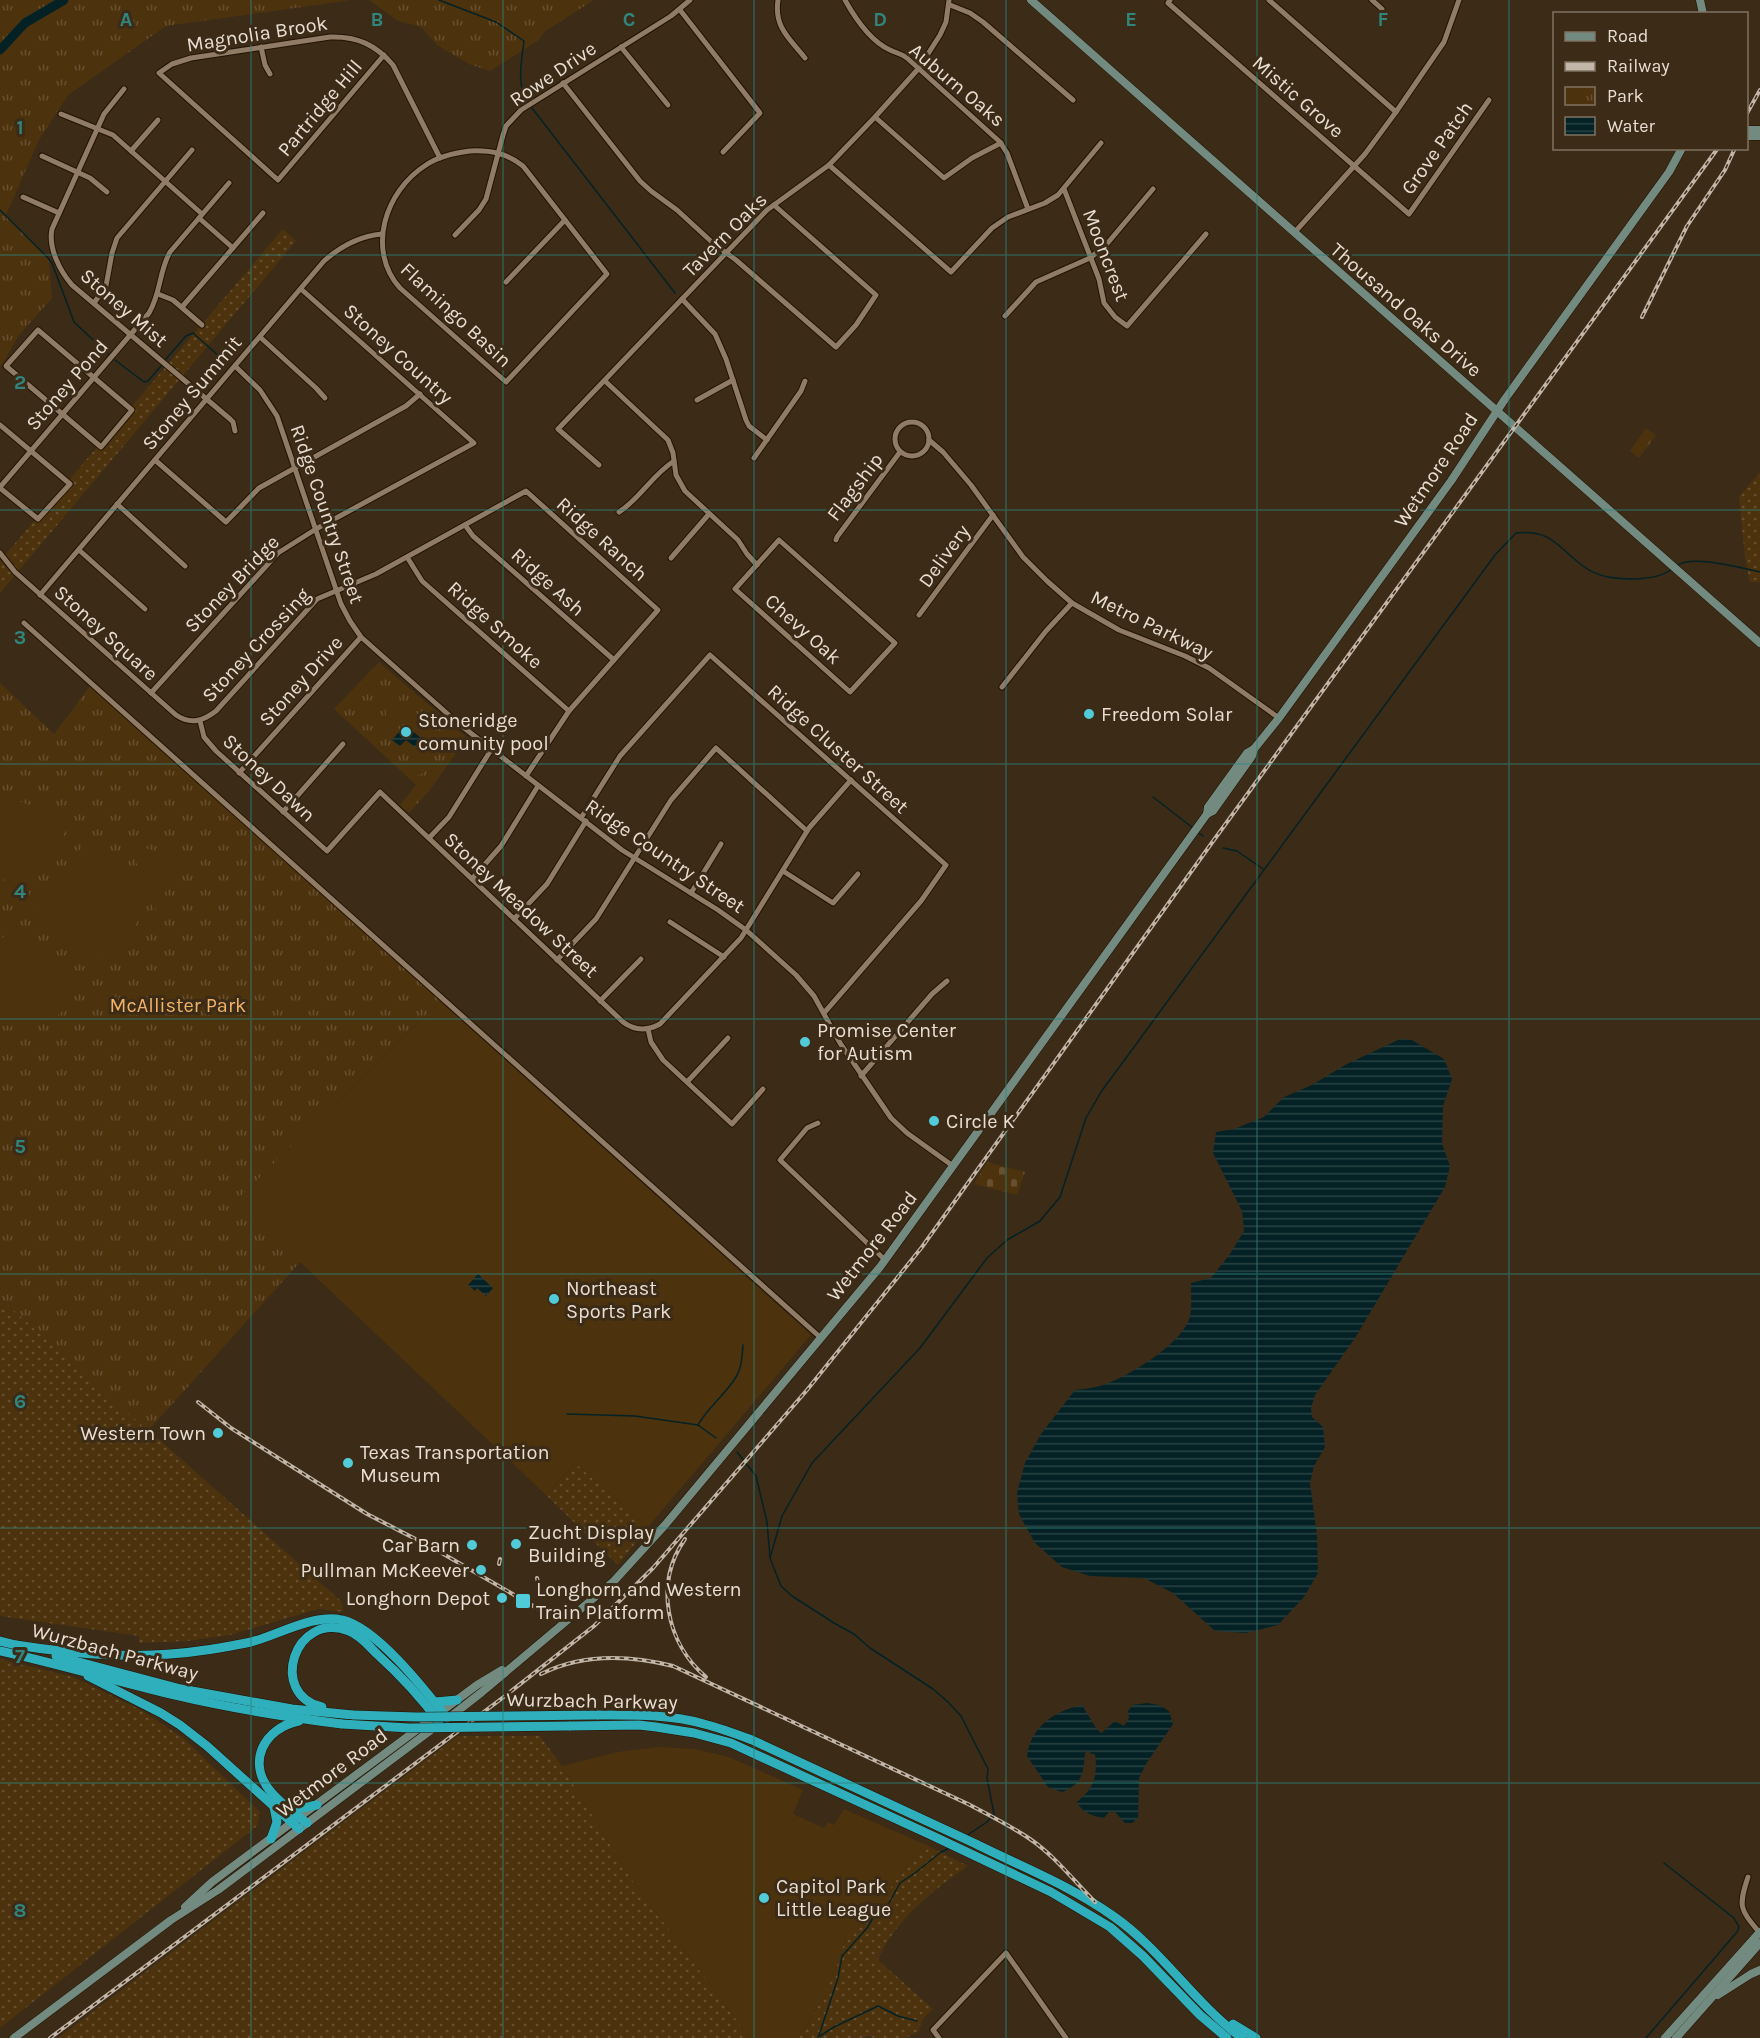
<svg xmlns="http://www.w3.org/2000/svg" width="1760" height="2038" viewBox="0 0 1760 2038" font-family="Karla,sans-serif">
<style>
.grass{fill:url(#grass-dots)}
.cemetery{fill:url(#cemetery-stones)}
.park{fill:url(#park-tufts)}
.pitch{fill:#4d320e}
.water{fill:url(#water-rules)}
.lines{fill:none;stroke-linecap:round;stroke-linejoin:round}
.stream{stroke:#042225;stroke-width:1.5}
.river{stroke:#042225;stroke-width:9}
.street-casing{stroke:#221302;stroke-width:7}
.secondary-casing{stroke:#221302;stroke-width:9}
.highway-casing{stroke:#221302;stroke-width:10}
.street{stroke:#8f7b66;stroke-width:5}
.secondary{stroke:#728a80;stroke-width:8}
.highway{stroke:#2faebc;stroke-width:9}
.rail-casing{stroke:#c2b6a9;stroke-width:4}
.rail{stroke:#3b2b17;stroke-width:1.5;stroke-dasharray:4.5;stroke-linecap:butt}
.highway-bridge-casing{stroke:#221302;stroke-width:10;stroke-linecap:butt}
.highway-bridge{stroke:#2faebc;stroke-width:9}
.grid{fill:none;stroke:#30867d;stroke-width:1.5;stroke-opacity:0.55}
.poi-dot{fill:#52cbd9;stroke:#3b2b17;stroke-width:2}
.labels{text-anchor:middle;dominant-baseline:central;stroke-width:6;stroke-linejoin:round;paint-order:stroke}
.street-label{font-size:20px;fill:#e8ded2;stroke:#3b2b17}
.poi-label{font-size:20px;fill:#e8ded2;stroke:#3b2b17;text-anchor:start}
.park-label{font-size:20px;fill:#f2b367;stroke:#3b2b17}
.grid-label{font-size:20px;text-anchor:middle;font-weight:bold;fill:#30867d;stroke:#3b2b17;stroke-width:6;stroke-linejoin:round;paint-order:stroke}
</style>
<defs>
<pattern id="grass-dots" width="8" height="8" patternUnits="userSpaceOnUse" patternTransform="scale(1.5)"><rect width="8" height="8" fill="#4d320e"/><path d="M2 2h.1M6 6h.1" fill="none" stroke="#674f30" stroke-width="1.8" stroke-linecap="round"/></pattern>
<pattern id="cemetery-stones" width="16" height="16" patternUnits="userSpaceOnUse" patternTransform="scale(1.5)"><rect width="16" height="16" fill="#4d320e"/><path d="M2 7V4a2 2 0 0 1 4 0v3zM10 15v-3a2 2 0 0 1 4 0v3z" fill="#674f30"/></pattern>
<pattern id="park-tufts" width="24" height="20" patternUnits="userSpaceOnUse" patternTransform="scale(1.5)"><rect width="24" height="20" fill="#4d320e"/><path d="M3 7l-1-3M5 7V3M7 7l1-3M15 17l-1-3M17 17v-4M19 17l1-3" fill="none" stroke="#674f30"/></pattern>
<pattern id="water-rules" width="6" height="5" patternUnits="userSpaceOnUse" patternTransform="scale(1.5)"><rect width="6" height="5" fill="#042225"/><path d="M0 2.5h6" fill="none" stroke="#294244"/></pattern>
</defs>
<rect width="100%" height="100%" fill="#3b2b17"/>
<g class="grass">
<path d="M283,229L296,241L0,593V561Z"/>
<path d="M1760,472V582H1750L1745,557L1739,497Z"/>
<path d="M0,1298L342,1602L343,1612L318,1609L230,1635L187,1641L139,1643V1636L0,1616Z"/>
<path d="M575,1463L648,1527L618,1565L546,1495Z"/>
<path d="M0,1659L73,1677L141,1710L183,1738L260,1812L257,1826L0,2028Z"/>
<path d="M458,1736H540L562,1766L632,1880L750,2038H58Z"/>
<path d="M924,1844L968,1866C934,1889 894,1921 878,1960L933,2009C925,2016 920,2021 919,2031L906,2038H874L870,2036L861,2038H798L817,2008L837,1965L847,1933L871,1915L909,1862Z"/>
</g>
<path class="cemetery" d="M987,1162L1025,1172L1017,1195L974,1184Z"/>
<g class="park">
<path d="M0,0H352L166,26L68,95L39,140L6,215L49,260L52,298L19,335L0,368Z"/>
<path d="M369,0H594L544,32L539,40L490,71L469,64L437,45L421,27L398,21Z"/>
<path d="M1646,428L1656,435L1639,458L1630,451Z"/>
<path d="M379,662L467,738L429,791L409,813L400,805L416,785L334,709Z"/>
<path d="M0,683L54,734L91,685L440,1001L234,1203L300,1262L148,1431L0,1298Z"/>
</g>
<g class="pitch">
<path d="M1644,433L1651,438L1641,453L1634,448Z"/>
<path d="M385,690H399L400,718L386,719Z"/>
<path d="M428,752L434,769L426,772L420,755Z"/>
<path d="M416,756L423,773L415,776L408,759Z"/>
<path d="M12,799L55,814L70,827L50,849L53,854L21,889H15L0,876V801Z"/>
<path d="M129,842L176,859L179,869L154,911Z"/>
<path d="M83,846C163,855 161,934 92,959L39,912L38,898Z"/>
<path d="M23,929L76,977C74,987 72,999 65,1008C47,1029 25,1030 0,1024V941L10,930Z"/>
<path d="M440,1001L811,1335L648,1527L575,1463L546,1495L300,1262L233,1204Z"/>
<path d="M659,1747L695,1749L729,1757L803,1790L793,1814L824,1828L828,1822L834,1825L844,1809L924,1844L909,1862L871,1915L847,1933L837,1965L817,2008L798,2038H750L632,1880L562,1766L617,1752Z"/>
</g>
<g class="water">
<path d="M405,725L422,739L415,747L406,740L400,746L392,740Z"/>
<path d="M1400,1039L1412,1040L1444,1059L1452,1079L1443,1106L1442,1144L1450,1166L1445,1187L1355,1338L1315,1395L1311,1408L1312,1417L1323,1427L1325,1447L1314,1466L1310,1483L1317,1535L1318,1573L1304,1597L1278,1625L1246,1633L1215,1631L1173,1593L1144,1578L1090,1576L1062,1567L1035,1543L1019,1514L1017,1493L1025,1463L1041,1434L1075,1390C1084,1389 1094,1388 1103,1385C1128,1377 1184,1343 1190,1316C1192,1306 1191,1294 1191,1283L1211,1278L1230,1254L1244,1231L1242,1211L1213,1153L1216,1132L1234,1129L1264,1117L1284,1097L1312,1085L1345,1065Z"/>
<path d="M478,1274L493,1288L486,1296L477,1288L475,1291L468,1285Z"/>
<path d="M1147,1703L1159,1705L1169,1711L1173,1724L1146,1764L1139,1778L1138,1818L1132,1823H1125L1115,1812L1110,1811L1104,1818C1093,1816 1082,1813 1077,1802C1094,1788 1098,1777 1095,1754H1091L1088,1750L1085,1753C1083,1774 1083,1783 1062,1792L1048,1787L1027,1756C1031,1726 1055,1711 1082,1705L1096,1728L1101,1733L1115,1721L1124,1726L1129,1718L1128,1711L1133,1705Z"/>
</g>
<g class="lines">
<g class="stream">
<path d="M439,0L496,22L524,41C522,58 517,81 525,97"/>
<path d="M532,108L675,293"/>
<path d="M0,210L48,258L52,263L74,322L108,354"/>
<path d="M166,359L186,336L193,333L228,364"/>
<path d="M115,360L144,382L148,381L161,366"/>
<path d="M1678,565C1692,555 1742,568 1760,572"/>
<path d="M1153,797L1193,828"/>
<path d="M1199,833L1203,836"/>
<path d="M1223,848L1237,851L1263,869"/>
<path d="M567,1414L635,1416L698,1425L716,1438"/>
<path d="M698,1425C708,1407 726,1394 736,1377C742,1367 742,1356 743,1345"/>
<path d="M737,1452L756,1476L767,1522L770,1557"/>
<path d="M966,1836L987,1822L994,1814L987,1778L988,1769L961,1716L948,1702L933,1689L870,1648L854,1634L834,1623L792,1596L781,1586L770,1558L782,1516L812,1463L920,1348L987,1258L1007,1240L1040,1221L1060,1197L1086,1118L1101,1092L1495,555L1516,533C1552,529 1558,548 1583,566C1598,578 1618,579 1636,579C1649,578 1661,577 1672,569"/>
<path d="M820,2036L834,2027L878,2006L898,2016L917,2021"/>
<path d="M818,2038L838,1978L842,1956L867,1928L877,1911L888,1905L900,1883L915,1873L941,1852L950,1848"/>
<path d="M1646,2038L1737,1932L1739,1927L1734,1918L1664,1863"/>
</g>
<path class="river" d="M0,50L25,23L64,0"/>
<g class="street-casing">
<g id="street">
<path d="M778,0C774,27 789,38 805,58"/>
<path d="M845,0C855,18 870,41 890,50C896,53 902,54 907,58L1000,142L1007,153L1028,209"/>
<path d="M1170,0L1168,3L1409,214L1489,100"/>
<path d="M1269,0L1396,112"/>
<path d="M1372,0L1382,9"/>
<path d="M950,5L970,13L983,22L1073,100"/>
<path d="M680,10L760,113L723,152"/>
<path d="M261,47L265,65L270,74"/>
<path d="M621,47L668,105"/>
<path d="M384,55L278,180L159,73L172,64L191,58L330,37C357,36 376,45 393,65L440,158"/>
<path d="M563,83L640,181L651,191L677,210L714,244L736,260L836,347L856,325L876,295L774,205"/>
<path d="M124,89L104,114L52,229C48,248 60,271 72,285L230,419L233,422L235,431"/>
<path d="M61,114L113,135L202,214"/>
<path d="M875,117L944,178L972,158L1001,143"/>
<path d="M131,151L158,120"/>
<path d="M470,151C490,150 507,153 523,166L607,274L506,382L400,288C366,250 385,191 426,165C439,156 454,153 470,151Z"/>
<path d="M42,156L90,178L107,192"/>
<path d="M829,165L951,272L992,228L1008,217L1045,203L1058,195L1101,143"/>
<path d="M1064,189L1099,279L1104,303L1115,317L1127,326L1206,234"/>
<path d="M23,197L59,213"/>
<path d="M199,218L233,248"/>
<path d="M1294,233L1365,154L1396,112L1444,42L1459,0"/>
<path d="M455,235L479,210L486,199L503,135L506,126L521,110L671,16L690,0"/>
<path d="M506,282L565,220"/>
<path d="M158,294L173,300L202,325"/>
<path d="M682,299L715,334L726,359L746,420L749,426L767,440"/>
<path d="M94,303L106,286L112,253L117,238L192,150"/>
<path d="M182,307L263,213"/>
<path d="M1005,316L1036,282L1090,258L1106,245L1153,189"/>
<path d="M38,330L132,410L101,447L6,366Z"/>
<path d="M260,337L316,388L325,398"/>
<path d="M235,366L260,390L277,416L341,604L350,621L361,637L459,724L622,850L718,910L746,930L796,975L814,996L840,1043L891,1118L907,1133L953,1166"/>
<path d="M605,381L668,440L673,453L676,475L685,491L738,540L747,554L757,565"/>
<path d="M697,400L733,380"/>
<circle cx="912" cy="439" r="17"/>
<path d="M0,425L70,484L38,519L0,488"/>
<path d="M929,440L943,452L971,485L1023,557L1047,581L1072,603L1119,630L1185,656L1209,668L1279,718"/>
<path d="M754,458L801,391L805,381"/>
<path d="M155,460L226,522L259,488L406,406L420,394"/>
<path d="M599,465L558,429L767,210L829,165L875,117L919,68L940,35L946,22L949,0"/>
<path d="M0,487L149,313C161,293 159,271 170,252L229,183"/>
<path d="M117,504L185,566"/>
<path d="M619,512C640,499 652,475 674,461"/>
<path d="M465,525L473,536L614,660"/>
<path d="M779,540L895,643L850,692L735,589Z"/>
<path d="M836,540L837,537L900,452"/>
<path d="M79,550L145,609"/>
<path d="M0,553L15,572L176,715C191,725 203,721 216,711L317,599L376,574L526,491L658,610L569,711L526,776"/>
<path d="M407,557L422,581L569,711"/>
<path d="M671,558L709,514"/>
<path d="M40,595L324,261C341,246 359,236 382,234"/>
<path d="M919,615L993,515"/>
<path d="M24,623L821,1338"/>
<path d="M1002,687L1046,631L1072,603"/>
<path d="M151,693L278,553L316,529L474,443L301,289"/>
<path d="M200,721L204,737L216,751L327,851L380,792L623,1022C635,1031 647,1031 660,1024L741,938L809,828L851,780"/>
<path d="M239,773L361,637"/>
<path d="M283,812L343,744"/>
<path d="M581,818L620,756L710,655L946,865L921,901L824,1013"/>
<path d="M429,838L449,817L491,750"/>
<path d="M783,871L833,903L858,874"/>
<path d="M472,879L501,846L538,786"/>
<path d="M691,893L721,844"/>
<path d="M514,919L547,884L586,821"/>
<path d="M670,922L724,957"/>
<path d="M557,960L596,919L671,800L716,748L807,831"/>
<path d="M600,1001L641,959"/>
<path d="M648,1029L651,1042L663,1060L732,1124L763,1089"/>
<path d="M861,1076L932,994L947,981"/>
<path d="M687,1082L728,1038"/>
<path d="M818,1123L807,1128L780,1160L885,1260"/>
<path d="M1748,1877C1738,1907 1740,1909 1759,1932"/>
<path d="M939,2038L933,2030L1006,1953L1066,2038"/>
</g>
</g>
<g class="secondary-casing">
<g id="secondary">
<path d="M1031,0L1760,643"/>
<path d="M1700,0L1703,14"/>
<path d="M1746,130H1760"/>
<path d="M1746,136H1760"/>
<path d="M1207,814L1208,807L1247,753L1254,749L1279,718L1451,481L1505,399L1669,172L1682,148"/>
<path d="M450,1717L482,1692L614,1581L665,1525L880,1267L1207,814L1213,811L1252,756L1254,749"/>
<path d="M185,1907L212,1882L477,1685L502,1670"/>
<path d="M1718,1995L1751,1974L1760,1970"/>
<path d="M14,2038L171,1920L218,1890L435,1727"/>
<path d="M1665,2038L1760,1932"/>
<path d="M1676,2038L1760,1943"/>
</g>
</g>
<g class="highway-casing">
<g id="highway">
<path d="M0,1641L20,1646"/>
<path d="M16,1645C80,1655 142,1660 206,1650C221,1648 236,1645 251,1642C278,1635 315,1613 342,1620C377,1628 425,1690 447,1718"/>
<path d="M0,1651C58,1664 116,1681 174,1695C229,1708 285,1717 342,1724"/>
<path d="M56,1656L181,1689L292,1709L353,1715"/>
<path d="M88,1676L161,1713L180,1725L207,1746L299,1829"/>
<path d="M435,1702L457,1700"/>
<path d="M322,1707C268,1695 294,1610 349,1631C360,1635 369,1646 377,1654C400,1675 420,1696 439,1722"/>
<path d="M597,1715C633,1715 669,1714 704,1724C720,1728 736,1734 752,1740C827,1775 901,1809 976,1844C1022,1867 1071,1886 1113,1916C1162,1950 1194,2003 1242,2038"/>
<path d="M299,1721C264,1728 246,1762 271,1792C281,1804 295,1814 307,1823"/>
<path d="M569,1726L639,1725L656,1727L694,1733L731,1743L933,1836L1051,1892L1110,1927L1143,1956L1200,2015L1227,2038"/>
<path d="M287,1806L301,1808L317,1805"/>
<path d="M271,1839L277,1822L274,1807"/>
<path d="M1233,2024L1256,2038"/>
</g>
</g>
<use href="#street" class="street"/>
<use href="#secondary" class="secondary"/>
<use href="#highway" class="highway"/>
<g class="rail-casing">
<g id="rail">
<path d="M1746,115L1760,90"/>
<path d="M1642,317L1687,226L1725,170L1735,148"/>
<path d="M198,1402L231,1428L367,1514L433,1548L554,1618"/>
<path d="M685,1539C654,1583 666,1643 706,1677"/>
<path d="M499,1564L500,1559"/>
<path d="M537,1578L538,1582"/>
<path d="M541,1674C583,1653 629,1655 673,1666L968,1804C989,1815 1011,1826 1030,1839C1055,1856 1074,1881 1095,1902"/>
<path d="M50,2038L505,1696L594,1626L653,1568L807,1390L922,1247L1211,844L1718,148"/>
</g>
</g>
<use href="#rail" class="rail"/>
<g class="highway-bridge-casing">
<g id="highway-bridge">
<path d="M353,1715L417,1717L597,1715"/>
<path d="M342,1724L409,1728L569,1726"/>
</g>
</g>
<use href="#highway-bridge" class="highway-bridge"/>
</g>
<path class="grid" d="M251,0V2038M503,0V2038M754,0V2038M1006,0V2038M1257,0V2038M1509,0V2038M0,255H1760M0,510H1760M0,764H1760M0,1019H1760M0,1274H1760M0,1528H1760M0,1783H1760"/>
<g class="poi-dot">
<circle cx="1089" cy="714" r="6"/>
<circle cx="406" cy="732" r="6"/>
<circle cx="805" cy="1042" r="6"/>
<circle cx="934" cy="1121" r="6"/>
<circle cx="554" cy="1299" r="6"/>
<circle cx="218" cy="1433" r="6"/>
<circle cx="348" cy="1463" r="6"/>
<circle cx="516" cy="1544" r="6"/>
<circle cx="472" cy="1545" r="6"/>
<circle cx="481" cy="1570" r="6"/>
<circle cx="502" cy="1598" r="6"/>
<rect x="515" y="1593" width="16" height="16" rx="3"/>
<circle cx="764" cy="1898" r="6"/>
</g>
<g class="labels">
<g class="street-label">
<text transform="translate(257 34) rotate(-9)">Magnolia Brook</text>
<text transform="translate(553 74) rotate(-34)">Rowe Drive</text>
<text transform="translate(957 85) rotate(40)">Auburn Oaks</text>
<text transform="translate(1298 97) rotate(41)">Mistic Grove</text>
<text transform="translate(320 108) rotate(-50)">Partridge Hill</text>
<text transform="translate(1437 148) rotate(-55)">Grove Patch</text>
<text transform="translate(725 235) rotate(-45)">Tavern Oaks</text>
<text transform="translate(1106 255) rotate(69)">Mooncrest</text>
<text transform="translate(124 308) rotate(41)">Stoney Mist</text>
<text transform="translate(1406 310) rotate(41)">Thousand Oaks Drive</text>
<text transform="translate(456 315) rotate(43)">Flamingo Basin</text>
<text transform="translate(398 354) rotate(42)">Stoney Country</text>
<text transform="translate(67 385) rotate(-49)">Stoney Pond</text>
<text transform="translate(192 393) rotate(-50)">Stoney Summit</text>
<text transform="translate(1436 470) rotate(-56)">Wetmore Road</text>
<text transform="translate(855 487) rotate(-53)">Flagship</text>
<text transform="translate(327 514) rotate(71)">Ridge Country Street</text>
<text transform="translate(602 539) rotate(42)">Ridge Ranch</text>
<text transform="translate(944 556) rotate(-54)">Delivery</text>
<text transform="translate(548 582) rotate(42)">Ridge Ash</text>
<text transform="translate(232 584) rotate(-46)">Stoney Bridge</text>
<text transform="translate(495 625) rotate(42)">Ridge Smoke</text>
<text transform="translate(1152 625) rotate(26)">Metro Parkway</text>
<text transform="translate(803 629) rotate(42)">Chevy Oak</text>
<text transform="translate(106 633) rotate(42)">Stoney Square</text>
<text transform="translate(256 645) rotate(-47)">Stoney Crossing</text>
<text transform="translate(301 681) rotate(-48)">Stoney Drive</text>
<text transform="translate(838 749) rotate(42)">Ridge Cluster Street</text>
<text transform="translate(269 778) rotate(43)">Stoney Dawn</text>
<text transform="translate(665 856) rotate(34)">Ridge Country Street</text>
<text transform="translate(521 905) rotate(43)">Stoney Meadow Street</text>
<text transform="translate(872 1246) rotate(-52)">Wetmore Road</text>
<text transform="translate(115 1652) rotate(15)">Wurzbach Parkway</text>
<text transform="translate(592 1701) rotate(1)">Wurzbach Parkway</text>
<text transform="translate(332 1773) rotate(-37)">Wetmore Road</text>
</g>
<g class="poi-label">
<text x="1101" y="714">Freedom Solar</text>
<text x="418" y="720">Stoneridge<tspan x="418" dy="23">comunity pool</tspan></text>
<text x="817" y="1030">Promise Center<tspan x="817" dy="23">for Autism</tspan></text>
<text x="946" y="1121">Circle K</text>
<text x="566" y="1288">Northeast<tspan x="566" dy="23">Sports Park</tspan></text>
<text x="206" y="1433" text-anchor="end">Western Town</text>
<text x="360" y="1452">Texas Transportation<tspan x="360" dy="23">Museum</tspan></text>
<text x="528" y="1532">Zucht Display<tspan x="528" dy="23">Building</tspan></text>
<text x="460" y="1545" text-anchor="end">Car Barn</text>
<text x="469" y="1570" text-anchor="end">Pullman McKeever</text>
<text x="536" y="1589">Longhorn and Western<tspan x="536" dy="23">Train Platform</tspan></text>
<text x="490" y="1598" text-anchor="end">Longhorn Depot</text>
<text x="776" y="1886">Capitol Park<tspan x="776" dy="23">Little League</tspan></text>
</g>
<g class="park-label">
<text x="178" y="1005">McAllister Park</text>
</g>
</g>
<g class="grid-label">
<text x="126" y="26">A</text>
<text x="377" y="26">B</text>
<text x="629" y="26">C</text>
<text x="880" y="26">D</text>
<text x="1131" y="26">E</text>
<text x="1383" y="26">F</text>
<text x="20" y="134">1</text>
<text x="20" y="389">2</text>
<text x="20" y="644">3</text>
<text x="20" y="898">4</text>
<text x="20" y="1153">5</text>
<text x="20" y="1408">6</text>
<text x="20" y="1663">7</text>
<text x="20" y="1917">8</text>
</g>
<rect x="1553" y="12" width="195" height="138" fill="#3b2b17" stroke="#807362" stroke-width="1.5"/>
<rect x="1565" y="32" width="30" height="9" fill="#728a80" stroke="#807362" stroke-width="1.5"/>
<text x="1607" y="42" font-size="18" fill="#e8ded2">Road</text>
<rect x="1565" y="62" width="30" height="9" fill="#c2b6a9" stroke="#807362" stroke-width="1.5"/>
<text x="1607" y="72" font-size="18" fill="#e8ded2">Railway</text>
<rect x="1565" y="87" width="30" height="18" fill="url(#park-tufts)" stroke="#807362" stroke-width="1.5"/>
<text x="1607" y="102" font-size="18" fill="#e8ded2">Park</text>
<rect x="1565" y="117" width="30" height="18" fill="url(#water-rules)" stroke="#807362" stroke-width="1.5"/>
<text x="1607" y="132" font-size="18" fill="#e8ded2">Water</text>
</svg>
